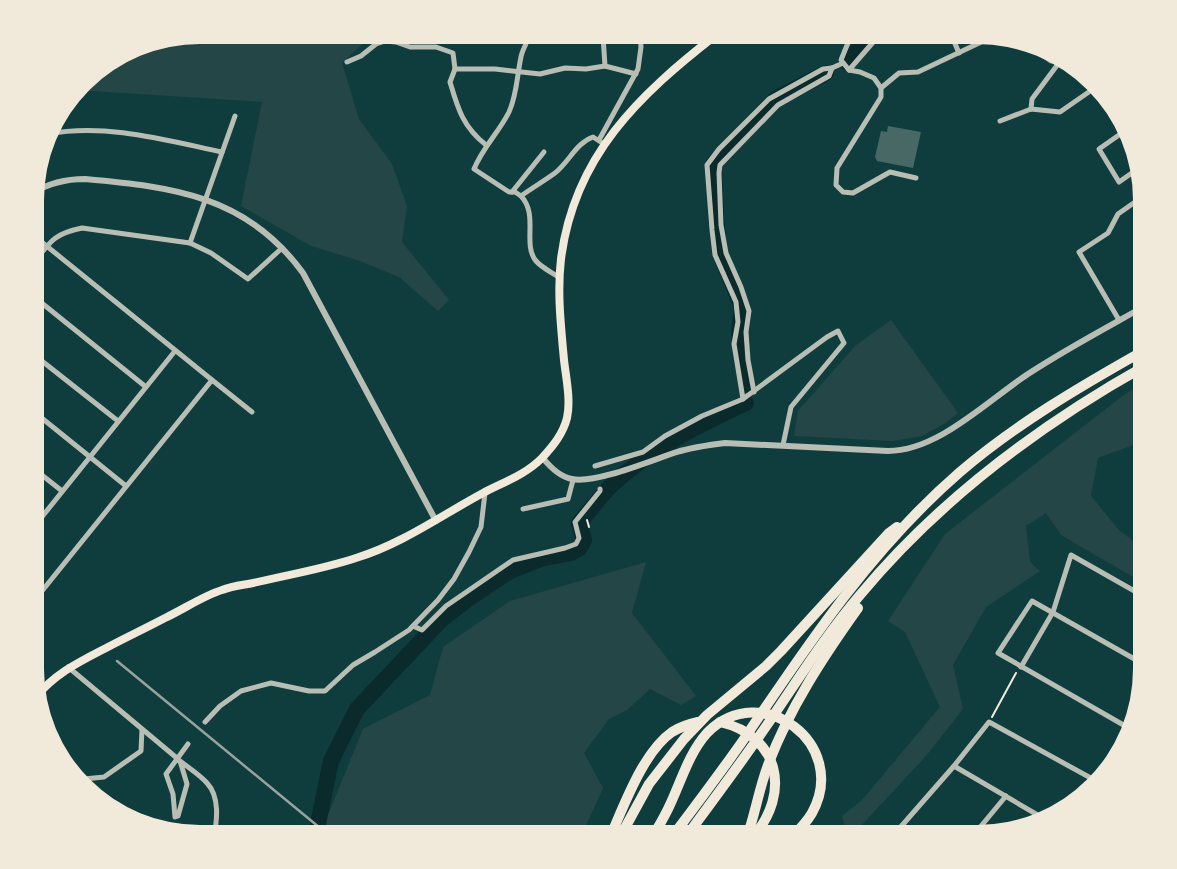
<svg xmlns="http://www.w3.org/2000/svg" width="1177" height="869" viewBox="0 0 1177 869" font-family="'Source Sans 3',sans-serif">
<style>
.green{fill:#244646}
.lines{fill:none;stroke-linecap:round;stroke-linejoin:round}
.river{stroke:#0a2a2b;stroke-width:16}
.building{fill:#486865}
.path{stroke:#f1e9da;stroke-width:2}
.minor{stroke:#b8beb3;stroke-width:5}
.tertiary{stroke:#b8beb3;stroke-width:6}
.primary{stroke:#f1e9da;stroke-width:8}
.motorway{stroke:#f1e9da;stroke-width:10}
.rail{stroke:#97a49c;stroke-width:2.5}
</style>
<rect width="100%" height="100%" fill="#0f3d3e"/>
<g class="green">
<path d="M369,38L342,63L359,119L392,164L407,206L402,242L449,300L438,311L399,277L357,260L311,246L241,206L262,102L76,90L89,73L145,41Z"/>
<path d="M891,320L958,413L944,424L922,436L893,441L794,436L798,411L855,346Z"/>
<path d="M1145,382V429L1133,445L1098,458L1091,496L1119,530L1145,550V584L1061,535L1046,513L1026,526L1030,562L1040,571L986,607L953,665L963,709L926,756L859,828L847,834L842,816L862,800L940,707L905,632L888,621L945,534L1125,394Z"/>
<path d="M646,562L632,613L696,696L681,705L650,689L627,710L609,719L584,753L603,788L581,837H302L326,820L363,729L430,695L443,647L510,601Z"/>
</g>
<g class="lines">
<g class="river">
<path d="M846,62L874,33"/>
<path d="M747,385L741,355L739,330L742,307L720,253L716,219L714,163L777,98L826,73"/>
<path d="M318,824L331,761L357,709L441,620L468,599L510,571L540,559L571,553L580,548L584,540L579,523C591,510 602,493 615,482C654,447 699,425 746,403"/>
</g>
</g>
<path class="building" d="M888,126L921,132L913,168L877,161L875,157L881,131L887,132Z"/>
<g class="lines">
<g class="path">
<path d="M587,520L589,527"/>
<path d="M992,717L1016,673"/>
</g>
<g class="minor">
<path d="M950,32L959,53"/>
<path d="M852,33L841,60L849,70L860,72L874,78L881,88V97L837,168L836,185L843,192L853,193L890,172L916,178"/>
<path d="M603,36L605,66"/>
<path d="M1037,51L1051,61L1067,62"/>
<path d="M347,62L361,56L376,44L385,41L396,42L410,47H436L453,53L455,69"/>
<path d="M849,70L881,33"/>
<path d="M881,88L899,73L918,72L996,35"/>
<path d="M1031,109L1032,99L1061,60"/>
<path d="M1000,121L1031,109L1060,112L1096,87"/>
<path d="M1129,128L1099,149L1119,182L1139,168"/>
<path d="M48,134C105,123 165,140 222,152"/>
<path d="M599,140L638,69L641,47L640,35"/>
<path d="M486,145C463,127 458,109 450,82L455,69H495L540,74L565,68L586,69L605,66L636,74"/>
<path d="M512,192L544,152"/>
<path d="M521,196L515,192H509L474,169C483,147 499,132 509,112C517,95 517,75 521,57C522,50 527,44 528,37"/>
<path d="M33,235L212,380"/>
<path d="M190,243L235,116"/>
<path d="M33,264C50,242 53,234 82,228L190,243L211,253L248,279L282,248"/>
<path d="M560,278C553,273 542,268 536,261C522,244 539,215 521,196C532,188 544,181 555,173C569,162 576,143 593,137L604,144"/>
<path d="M33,296L146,387"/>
<path d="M1119,320L1079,252L1108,233L1118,214L1145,195"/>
<path d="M33,354L118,421"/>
<path d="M754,392L748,360L746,332L749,311L741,287L726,253L721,225L719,173L720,165L778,105L829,76L832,68L843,63"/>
<path d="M743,399L734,344L738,322L736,302L715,255L712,230L707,165L719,149L769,99L823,69L832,68"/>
<path d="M33,411L126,486"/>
<path d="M595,466L643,452L665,436L702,416L743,399L827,337L838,331L844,343L791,407L783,445"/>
<path d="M33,468L62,491"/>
<path d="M523,509L568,499L573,480"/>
<path d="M33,528L175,351"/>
<path d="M33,584L42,591L212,380L252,412"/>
<path d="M413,626L422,630L446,606L513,560L565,548L576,544L579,538L575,522L600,491V489"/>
<path d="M68,667L178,759"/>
<path d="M1021,667L1053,612L1071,555L1145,597"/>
<path d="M205,722L220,706L241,691L271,683L309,691H325L353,665L375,652L409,630L438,600L454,579L469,552L481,527L485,493"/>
<path d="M1127,727L998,653L1032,601L1145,665"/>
<path d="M188,744L166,774L173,794L175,817L178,816L187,784L180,761C189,768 200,775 207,783C220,797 217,820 214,837"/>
<path d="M954,766L1048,821"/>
<path d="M79,782L84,779L104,777L141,751L142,729"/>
<path d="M906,837L898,830L954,766L989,722L1098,782"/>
<path d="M972,837L1006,796"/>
</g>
<g class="tertiary">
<path d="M33,193C49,183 66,179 85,179C174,187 247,196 303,273L436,521"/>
<path d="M542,457C550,467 560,477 572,479C596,484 652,460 677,452C693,447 709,445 725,443L888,451C938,451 987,401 1028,374C1066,349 1106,328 1145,306"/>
</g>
<path class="primary" d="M35,698C55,673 81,661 108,647C127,637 146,628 165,618C184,609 203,596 222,590C232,586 243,585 253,583C287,575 323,569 356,558C402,544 442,515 483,493C504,482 525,475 542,458C553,446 563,434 567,418C571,400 566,378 564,360C561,327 557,292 561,259C574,156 639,95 716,35"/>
<g class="motorway">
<path d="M720,722C780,736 791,793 753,837"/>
<path d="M610,837C624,806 643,752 672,732C680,727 689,724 698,722"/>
<path d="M620,837L649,784L684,739L707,715L766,666L781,651L889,533L897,527"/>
<path d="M652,837C658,828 663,819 668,809C680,785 688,754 707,733C761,678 850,744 812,813C807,822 799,830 792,837"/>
<path d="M672,837C696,805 721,772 744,739C808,644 872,548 960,472C1016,424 1081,386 1145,350"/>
<path d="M686,837C713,800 741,763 767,725C797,681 826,635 860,595C939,500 1038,426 1145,366"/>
<path d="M747,837C755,814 759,789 768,765C789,709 823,657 858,608"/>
</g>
<path class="rail" d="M117,661L331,837"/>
</g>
<path d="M0 0H1177V869H0ZM200 44H977A156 156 0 0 1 1133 200V669A156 156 0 0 1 977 825H200A156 156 0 0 1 44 669V200A156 156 0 0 1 200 44Z" fill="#f1e9da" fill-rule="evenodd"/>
</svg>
